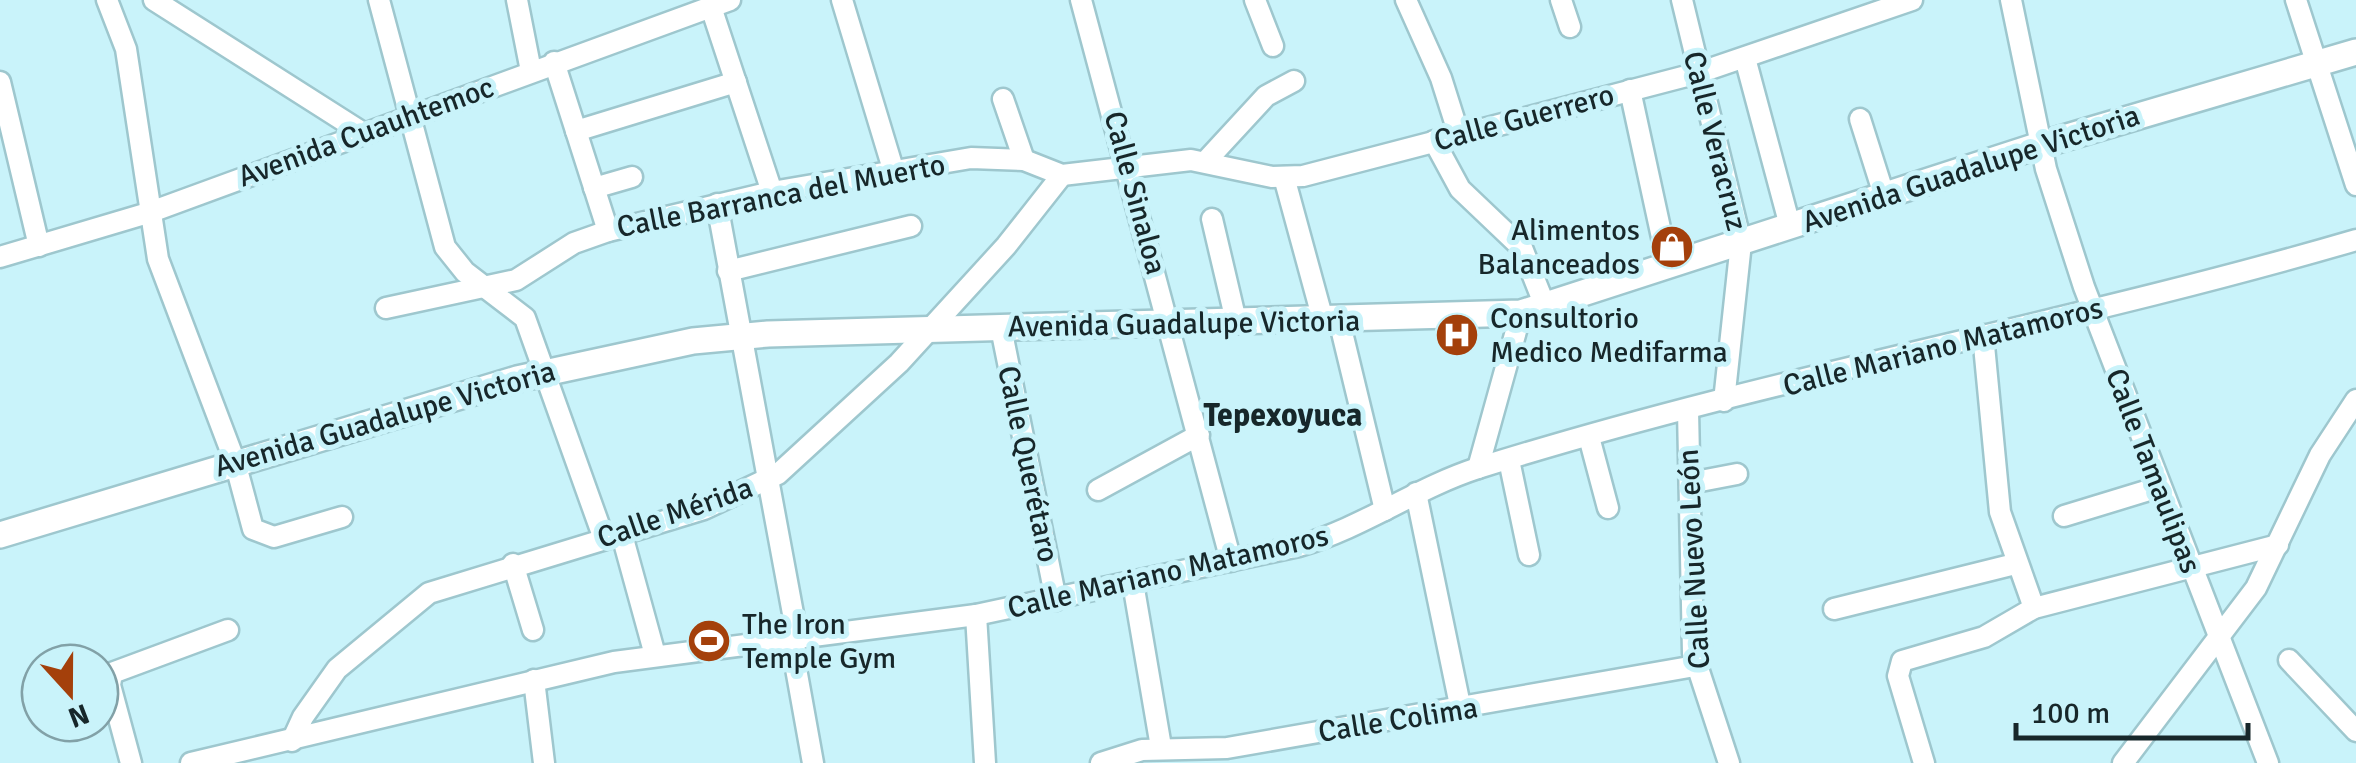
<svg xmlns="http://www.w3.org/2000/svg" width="2356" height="763" viewBox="0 0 2356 763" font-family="Signika,sans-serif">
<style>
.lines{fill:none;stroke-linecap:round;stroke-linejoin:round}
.minor-casing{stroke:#9ec7ce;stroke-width:25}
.major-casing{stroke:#9ec7ce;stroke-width:30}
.minor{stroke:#fff;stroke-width:20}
.major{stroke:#fff;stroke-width:25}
.labels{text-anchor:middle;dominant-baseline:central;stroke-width:10;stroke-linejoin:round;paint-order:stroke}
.street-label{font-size:30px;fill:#17272a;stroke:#c9f3fa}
.poi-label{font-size:30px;fill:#17272a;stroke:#c9f3fa;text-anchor:start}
.neighbourhood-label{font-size:32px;font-weight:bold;fill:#17272a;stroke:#c9f3fa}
</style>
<rect width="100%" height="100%" fill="#c9f3fa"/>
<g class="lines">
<g class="minor-casing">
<g id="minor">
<path d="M107,0L126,49L158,259L235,462L253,529L274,537L342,517"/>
<path d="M154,0L363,133"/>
<path d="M379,0L445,247L465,272L525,318L604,539"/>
<path d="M517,0L531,71"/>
<path d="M842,0L893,169"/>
<path d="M1081,0L1231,561"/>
<path d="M1255,0L1273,46"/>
<path d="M1406,0L1441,78L1459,135"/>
<path d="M1561,0L1570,27"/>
<path d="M1682,0L1741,243L1724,401"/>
<path d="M2011,0L2046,169L2084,287L2268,763"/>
<path d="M2296,0L2356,185"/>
<path d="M711,7L772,192"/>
<path d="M1745,58L1790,226"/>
<path d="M554,62L608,231"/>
<path d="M0,82L39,246"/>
<path d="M1630,90L1668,265"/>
<path d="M1003,99L1024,160"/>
<path d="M1860,119L1884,195"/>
<path d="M576,131L736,82"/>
<path d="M1434,141L1460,189L1522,248L1545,306"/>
<path d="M1206,161L1266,96L1294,81"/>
<path d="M1284,177L1323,320"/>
<path d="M594,188L632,177"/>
<path d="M717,204L794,619L795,663L813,763"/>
<path d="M1212,219L1236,321"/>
<path d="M0,257L148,213L730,0"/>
<path d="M728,271L911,226"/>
<path d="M386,308L516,280L574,243L608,231L772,192L971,158L1024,160L1062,175L1191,160L1272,177L1303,176L1698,73L1912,0"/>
<path d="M1339,320L1385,510"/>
<path d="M1001,328L1056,600"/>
<path d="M1983,335L2000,512L2034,608"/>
<path d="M1688,410L1693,653L1729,763"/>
<path d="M1589,437L1608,508"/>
<path d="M1509,460L1529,555"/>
<path d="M1478,468L1521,313"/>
<path d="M1690,483L1737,474"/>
<path d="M1098,490L1199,435"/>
<path d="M1416,493L1461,710"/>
<path d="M2064,516L2159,487"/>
<path d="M622,535L655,655"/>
<path d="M513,564L533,630"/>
<path d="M1133,583L1161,747"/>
<path d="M1834,609L2015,564"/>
<path d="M976,615L985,763"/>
<path d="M2289,660L2356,731"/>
<path d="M534,680L544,763"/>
<path d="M292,741L303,717L337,669L429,593L704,509L778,474L899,363L1006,246L1062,175"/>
<path d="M131,763L110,685L112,673L228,630"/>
<path d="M191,763L614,662L976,615L1299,546C1362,528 1416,488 1478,468C1767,377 2066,325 2356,240"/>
<path d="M1101,763L1142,750L1227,748L1695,666"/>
<path d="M1924,763L1898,676L1902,661L1984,637L2034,608L2278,545"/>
<path d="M2123,763L2256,588L2320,455L2356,400"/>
</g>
</g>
<g class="major-casing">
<path id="major" d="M0,535L517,379L693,341L768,334L1521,313L2040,145L2356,52"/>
</g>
<use href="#minor" class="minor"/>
<use href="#major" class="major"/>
</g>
<defs>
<g id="shop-disc" transform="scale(2.25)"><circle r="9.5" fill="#a4400b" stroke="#c9f3fa"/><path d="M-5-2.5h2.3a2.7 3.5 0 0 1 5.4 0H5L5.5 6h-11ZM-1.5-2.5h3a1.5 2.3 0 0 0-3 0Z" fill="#fff"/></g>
<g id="hospital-disc" transform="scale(2.25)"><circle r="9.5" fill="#a4400b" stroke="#c9f3fa"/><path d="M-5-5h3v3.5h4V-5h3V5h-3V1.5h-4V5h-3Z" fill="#fff"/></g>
<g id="stadium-disc" transform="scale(2.25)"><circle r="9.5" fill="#a4400b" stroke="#c9f3fa"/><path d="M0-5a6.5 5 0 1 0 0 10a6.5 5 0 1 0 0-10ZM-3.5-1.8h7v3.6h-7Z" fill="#fff"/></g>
</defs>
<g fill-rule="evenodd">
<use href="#shop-disc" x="1672" y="247"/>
<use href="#hospital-disc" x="1457" y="335"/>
<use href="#stadium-disc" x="709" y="641"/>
</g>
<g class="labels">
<g class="street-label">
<text transform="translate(1524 118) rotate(-15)">Calle Guerrero</text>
<text transform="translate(366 132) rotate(-20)">Avenida Cuauhtemoc</text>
<text transform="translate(1715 141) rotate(76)">Calle Veracruz</text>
<text transform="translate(1971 169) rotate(-18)">Avenida Guadalupe Victoria</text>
<text transform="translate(1135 193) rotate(75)">Calle Sinaloa</text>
<text transform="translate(781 196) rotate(-11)">Calle Barranca del Muerto</text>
<text transform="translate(1184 324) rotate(-1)">Avenida Guadalupe Victoria</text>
<text transform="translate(1943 347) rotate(-14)">Calle Mariano Matamoros</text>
<text transform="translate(385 419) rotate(-16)">Avenida Guadalupe Victoria</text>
<text transform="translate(1028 464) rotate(78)">Calle Querétaro</text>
<text transform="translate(2153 471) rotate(69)">Calle Tamaulipas</text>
<text transform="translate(675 513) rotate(-19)">Calle Mérida</text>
<text transform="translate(1694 559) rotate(-93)">Calle Nuevo León</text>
<text transform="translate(1168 572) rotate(-13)">Calle Mariano Matamoros</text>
<text transform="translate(1398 720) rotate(-9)">Calle Colima</text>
</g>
<g class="poi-label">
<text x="1640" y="230" text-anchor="end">Alimentos<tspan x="1640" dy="34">Balanceados</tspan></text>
<text x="1490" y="318">Consultorio<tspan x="1490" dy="34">Medico Medifarma</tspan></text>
<text x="742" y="624">The Iron<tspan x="742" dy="34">Temple Gym</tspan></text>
</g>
<g class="neighbourhood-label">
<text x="1283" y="415">Tepexoyuca</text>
</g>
</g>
<g transform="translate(70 693) rotate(159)"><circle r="48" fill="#c9f3fa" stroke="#82a1a7" stroke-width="2.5"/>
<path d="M0-8L18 38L0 25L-18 38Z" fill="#a4400b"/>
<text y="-15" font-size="28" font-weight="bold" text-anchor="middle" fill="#17272a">N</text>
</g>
<path d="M2016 723v15h232v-15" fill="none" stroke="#17272a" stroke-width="5"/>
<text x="2031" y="723" font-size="30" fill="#17272a" stroke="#c9f3fa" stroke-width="8" paint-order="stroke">100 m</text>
</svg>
